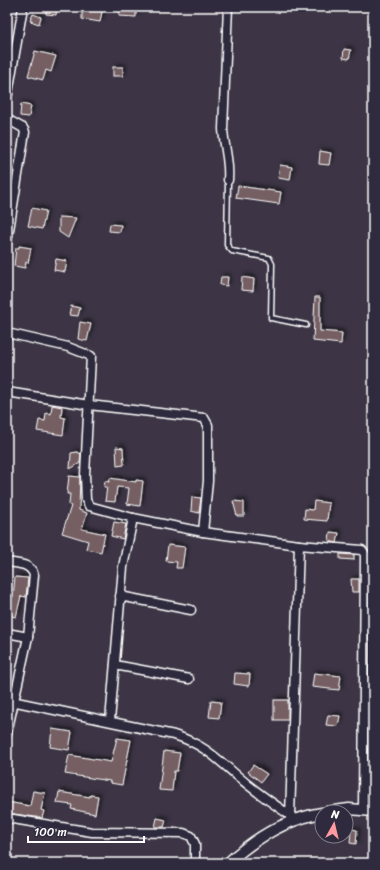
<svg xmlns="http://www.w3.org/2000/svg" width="380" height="870" viewBox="0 0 380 870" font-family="Sriracha,sans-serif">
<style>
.building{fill:#755f63;stroke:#fff;filter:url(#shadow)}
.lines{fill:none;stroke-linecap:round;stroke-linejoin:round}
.service-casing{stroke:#fff;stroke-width:7}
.minor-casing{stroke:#fff;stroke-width:11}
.tertiary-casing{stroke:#fff;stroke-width:13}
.service{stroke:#2f2a3d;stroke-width:4}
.minor{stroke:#2f2a3d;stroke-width:8}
.tertiary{stroke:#2f2a3d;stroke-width:10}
</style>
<defs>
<filter id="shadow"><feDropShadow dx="2.5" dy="-2.5" stdDeviation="2" flood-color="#0009"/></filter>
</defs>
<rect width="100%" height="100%" fill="#3d3545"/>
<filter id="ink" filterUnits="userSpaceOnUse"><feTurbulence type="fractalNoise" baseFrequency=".025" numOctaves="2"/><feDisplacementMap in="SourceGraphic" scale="8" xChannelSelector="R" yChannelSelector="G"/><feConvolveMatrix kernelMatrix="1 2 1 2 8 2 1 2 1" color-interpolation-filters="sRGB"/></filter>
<g filter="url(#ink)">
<g class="building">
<path d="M46,7H57L56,15L46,14Z"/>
<path d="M82,7H103L100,22L82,19Z"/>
<path d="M119,7H136V17L119,16Z"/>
<path d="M33,14L41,17L39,24L30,21Z"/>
<path d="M344,49L351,50L349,59L343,58Z"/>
<path d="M35,51L56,56L51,72L46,70L43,80L28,76Z"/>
<rect x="113" y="67" width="10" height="9"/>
<path d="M21,104L31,106L29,117L20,116Z"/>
<path d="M320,151L331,153L329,165L319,164Z"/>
<path d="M280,165L292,167L290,180L278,178Z"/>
<path d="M238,186L281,192L279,204L236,198Z"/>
<path d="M32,208L46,211L42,229L28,226Z"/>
<path d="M59,217L76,218L68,238L59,232Z"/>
<path d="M110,224L121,225L120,232L109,231Z"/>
<path d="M19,246L31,248L28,263L26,262L25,268L14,266L16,248H19Z"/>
<path d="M56,259L67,261L65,272L54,270Z"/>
<path d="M221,277H228L227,286L220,285Z"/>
<path d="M242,277L254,279L253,291L241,290Z"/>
<path d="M315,297H320V331L342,333L341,344L313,341Z"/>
<path d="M71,306L80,308L78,316L69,315Z"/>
<path d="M80,322L91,324L87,341L78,339Z"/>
<path d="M52,405L62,407L61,417L65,418L63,435L37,431L39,420L45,421L46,413L51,414Z"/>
<path d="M116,447L123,448L124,465L117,466Z"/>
<path d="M77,452L81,454L80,463L70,469L71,453Z"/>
<path d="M69,476L80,477L79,510L87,513L82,529L105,534L101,552L86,549L88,541L62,533L71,506L69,505L70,494H67Z"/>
<path d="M110,478L136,482V480L143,481L140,506L127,504L129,488L117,487L115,502L105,501L107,487H104L105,481L109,482Z"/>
<path d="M192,497L201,498L199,513L191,511Z"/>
<path d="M233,501L244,502V516H237Z"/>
<path d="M314,501L329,503L327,521L304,519L305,509L313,510Z"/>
<path d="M114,522L126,524L123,539L111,536Z"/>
<path d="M330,532L339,533L337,543L329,541Z"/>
<path d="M168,545L185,547L182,568H176L177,562L166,561Z"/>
<path d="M340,554L354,555V560L340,559Z"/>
<path d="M15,577L28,578L26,597L21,596L16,617L7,615V596L13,597Z"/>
<path d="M351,579H359V592H352Z"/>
<path d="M235,673L250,674L249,686L234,684Z"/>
<path d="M314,673L341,676L339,690L312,687Z"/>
<rect x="274" y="700" width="14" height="20"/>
<path d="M211,701L221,702L219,718L209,717Z"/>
<path d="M328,715L340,716L338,726L326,725Z"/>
<path d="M52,729L72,732L69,750L50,747Z"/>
<path d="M117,738L131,740L122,785L110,783V781L65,774L69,755L111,762Z"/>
<path d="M164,751L180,753L177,771H174L172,791L159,790Z"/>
<path d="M253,765L267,774L261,782L248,772Z"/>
<path d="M33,791L45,793L41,810L44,811L42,818L7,813V802L30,806Z"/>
<path d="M59,792L90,797V795L98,796L95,814L71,809L72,805L57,803Z"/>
<path d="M157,818L166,820L164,827H155Z"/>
<path d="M351,829L357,830L356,844L350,843Z"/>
</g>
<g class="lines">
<g class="service-casing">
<path id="service" d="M228,180L227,245L232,251L269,258L272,264L271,318L306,325"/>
</g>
<g class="minor-casing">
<g id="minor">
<path d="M228,7L223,129C224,146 230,163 228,180"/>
<path d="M7,99L23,7"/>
<path d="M7,119L23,128L25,132L7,242"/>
<path d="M7,333L68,347L91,356L85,475L86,500L89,506L133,518L203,532L299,545"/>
<path d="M7,392L89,405L204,418L208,425V481L203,532"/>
<path d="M7,562C18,564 30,563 34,575L28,637L7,733"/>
<path d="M120,596L191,610"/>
<path d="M7,633L28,637"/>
<path d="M115,665L189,679"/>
<path d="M7,700L174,735C207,745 221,763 247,784C262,796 278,807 294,818"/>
<path d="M110,721L123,567L133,518"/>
<path d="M290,816L299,545L362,550L365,554L363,810"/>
<path d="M7,818L92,832L183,833L191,836L195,844V863"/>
</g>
</g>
<g class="tertiary-casing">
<g id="tertiary">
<path d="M327,812L349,809L373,811"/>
<path d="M228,863C254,839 286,819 322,813"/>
</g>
</g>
<use href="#service" class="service"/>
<use href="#minor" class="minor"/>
<use href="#tertiary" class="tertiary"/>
</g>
</g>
<rect width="380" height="870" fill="none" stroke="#2f2a3d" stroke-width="24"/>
<rect x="12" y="12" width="356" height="846" fill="none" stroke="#fff" stroke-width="1.5" filter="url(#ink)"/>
<g transform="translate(334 824) rotate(8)"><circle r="19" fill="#2f2a3d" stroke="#827f8b"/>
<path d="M0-3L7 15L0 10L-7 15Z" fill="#ff9aa2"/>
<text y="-6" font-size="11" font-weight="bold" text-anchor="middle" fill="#ffffff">N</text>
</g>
<path d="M28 836v6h116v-6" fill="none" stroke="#ffffff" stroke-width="2"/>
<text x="34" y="836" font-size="12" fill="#ffffff" stroke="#2f2a3d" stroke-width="3" paint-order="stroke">100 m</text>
</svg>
